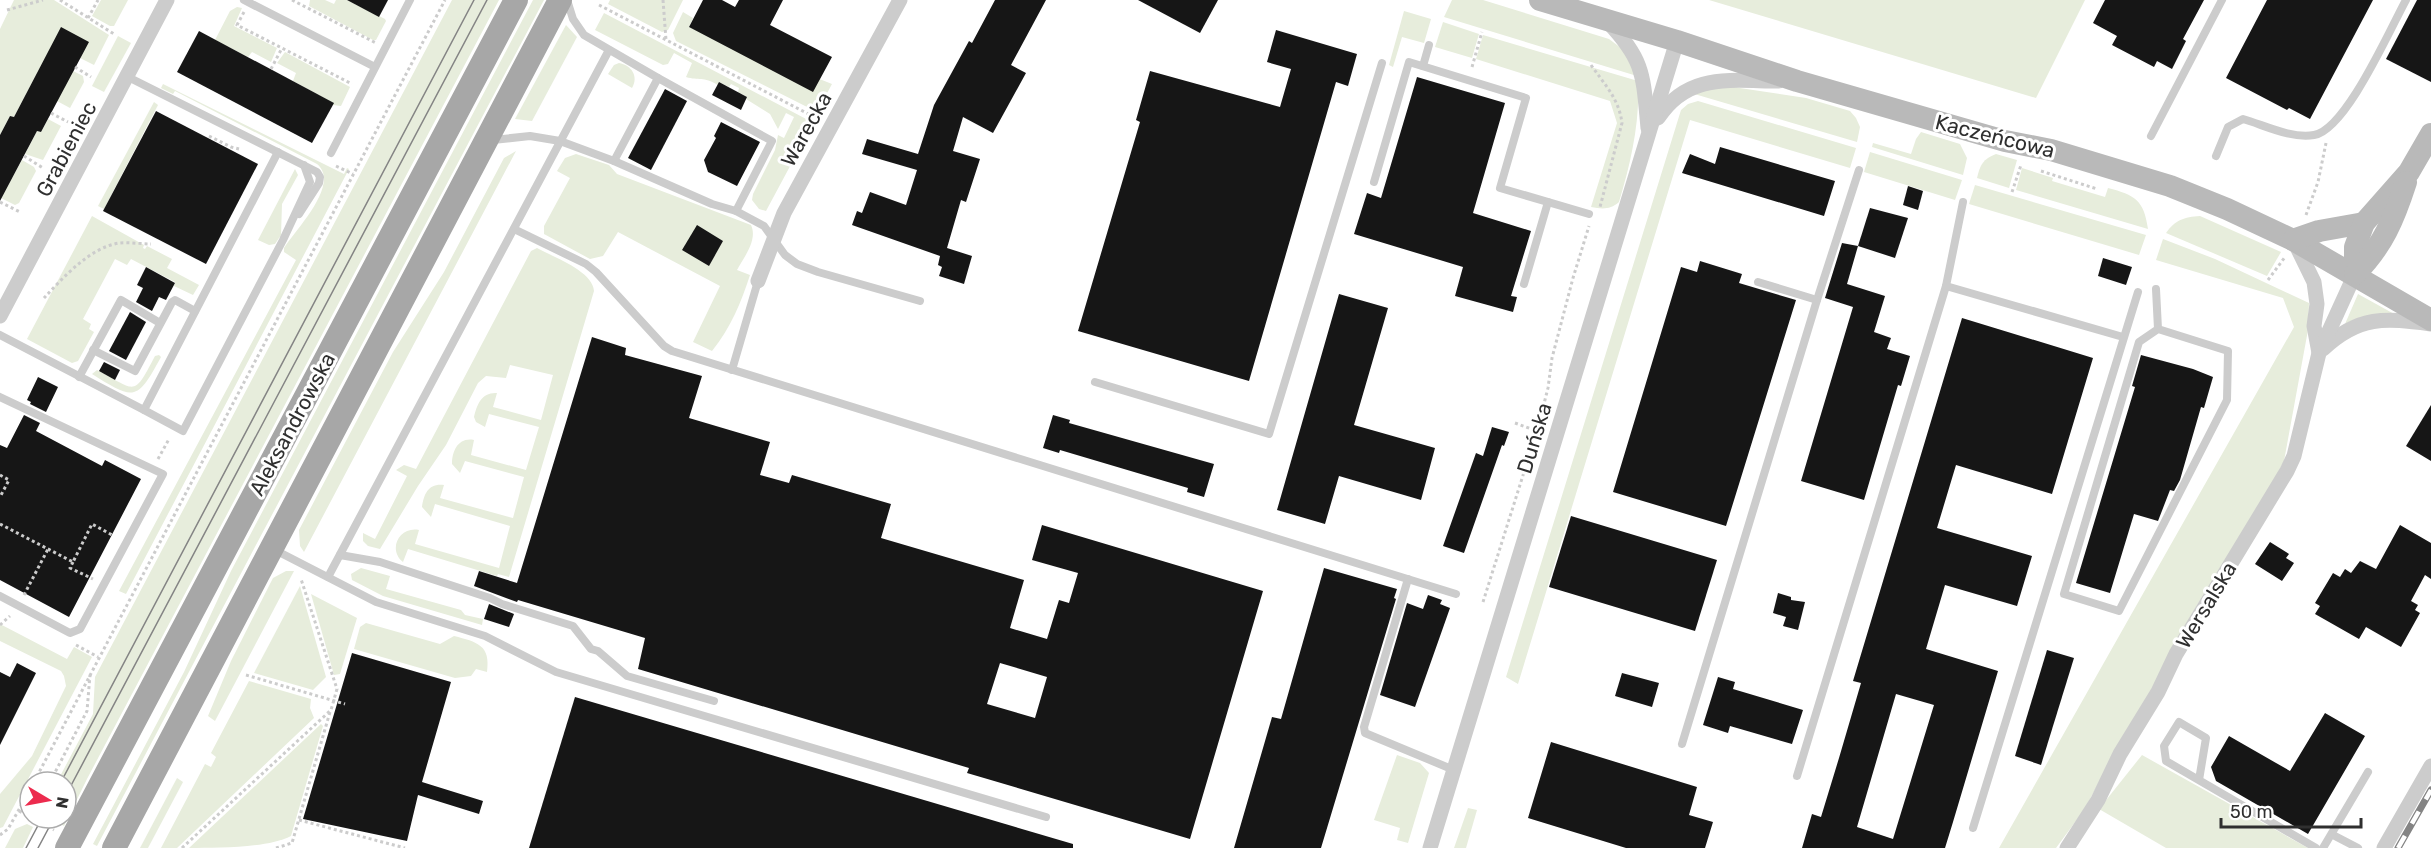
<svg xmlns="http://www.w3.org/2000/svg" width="2431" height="848" viewBox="0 0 2431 848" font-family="Rubik,sans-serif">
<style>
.green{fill:#e7eddc}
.building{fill:#161616;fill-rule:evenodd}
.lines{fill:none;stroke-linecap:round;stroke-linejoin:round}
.path{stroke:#ccc;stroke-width:3;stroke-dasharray:3 3;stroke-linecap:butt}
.lane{stroke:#ccc;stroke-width:8}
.street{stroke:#ccc;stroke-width:15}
.secondary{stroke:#b9b9b9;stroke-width:22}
.primary{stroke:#a7a7a7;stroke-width:24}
.tram{stroke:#848484;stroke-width:1.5}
.rail-casing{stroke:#848484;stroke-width:7}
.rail{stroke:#fff;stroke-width:4.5;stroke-dasharray:14;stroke-linecap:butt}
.labels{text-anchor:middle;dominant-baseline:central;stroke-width:6;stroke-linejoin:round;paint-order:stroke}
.street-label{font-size:21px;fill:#2f2f2f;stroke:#fff}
</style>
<rect width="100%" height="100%" fill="#fff"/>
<g class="green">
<path d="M14,0H54L109,35L94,65L80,58L61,28L14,117L10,116L0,135V29Z"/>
<path d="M101,0H128L114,26H110L92,16Z"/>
<path d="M310,0H325L334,4L336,0H347L385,19L386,21L376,40H373L309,6Z"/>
<path d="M452,0H499L87,779L64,826L49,818H66V782H57L93,714L95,677Z"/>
<path d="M533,0H544L97,846L93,844L184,672L231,571Z"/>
<path d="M610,0H683L668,30L662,32L608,4Z"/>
<path d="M1452,0H1483L1609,39L1625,51L1637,76L1444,17Z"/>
<path d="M1709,0H2085L2036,98Z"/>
<path d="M237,7L242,8L234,26L277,48L271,62L252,52L248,57L215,40L230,11Z"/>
<path d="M1404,11L1431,19L1424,43L1402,37L1393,67L1389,65Z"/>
<path d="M683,12L693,18L689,27L832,84L817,112L676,41L673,33Z"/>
<path d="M604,13L808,120L810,129L766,211L759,209L752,200L753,194L775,150L778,135L784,138L794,117L786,113L778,129L770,114L746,99L747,97L738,92L739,88L731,84L729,87L719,82L718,85C703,76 699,81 686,77L692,63L674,53L668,64L663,65L595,30Z"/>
<path d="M1443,22L1479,34L1472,58L1435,47Z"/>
<path d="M566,25L577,37L532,121L515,119Z"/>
<path d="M1483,35L1638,81C1640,123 1631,162 1619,202C1610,210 1602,209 1591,207L1617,123L1610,101L1476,59Z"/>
<path d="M118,36L131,43L104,92L92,86Z"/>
<path d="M285,52L350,87L341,106L333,105V103L293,81L296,73L277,63Z"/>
<path d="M619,63C631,65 639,76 632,88L608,74L614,65Z"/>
<path d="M73,71L83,76L84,82L70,108L57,101Z"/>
<path d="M163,84L344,174L347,168L349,169L126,594L119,591L296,260L284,252V248C296,229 341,184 317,164L175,91L173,94L161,88Z"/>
<path d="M1733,87L1806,98L1850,111L1856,118L1860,127L1857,142L1691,93L1703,88Z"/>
<path d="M1698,101L1856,148L1850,168L1690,120L1518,684L1506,677L1681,110L1688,104Z"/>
<path d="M154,102L158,105L104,209L98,206Z"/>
<path d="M48,119L61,126L43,160L25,154L37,131L41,132Z"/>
<path d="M1921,132L1960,144L1967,158L1963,175L1872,147L1873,143L1911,154L1916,139Z"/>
<path d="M516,151L304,552L300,546L299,530L393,352L444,272L504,158Z"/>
<path d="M1870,152L1962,180L1955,200L1864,172Z"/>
<path d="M576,154L609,165L617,174L751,225C758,240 744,257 737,270L750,275C741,303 731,327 712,351L693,342L720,286L618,232L603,256L590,259L544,234V226L570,178L557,171L565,158Z"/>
<path d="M1996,154L2017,160L2009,188L1977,178C1980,165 1983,159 1996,154Z"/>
<path d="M22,160L34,167L36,171L19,203L15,205L1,198Z"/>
<path d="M2022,168L2053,178L2052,181L2105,197L2108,188C2135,195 2144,200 2148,229L2016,190Z"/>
<path d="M295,169L298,175L282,204L281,235L275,244L269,245L258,240Z"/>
<path d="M1975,185L2146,235L2139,255L1969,204Z"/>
<path d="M92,216L144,245L143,248L145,249L147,246L172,259L167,268L199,285L193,295L174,286L175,282L131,259L127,265L115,259L83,319L91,324L89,329L94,332L78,361L72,363L27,339Z"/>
<path d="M2200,216L2281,252L2267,276L2166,233C2175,220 2184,217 2200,216Z"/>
<path d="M2163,239L2215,259L2309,303L2308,330L2284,461L2262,504L2197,605L2150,694L2131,723L2084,810L2056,848H1999L2294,327L2283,298L2156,260Z"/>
<path d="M537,248C553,257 593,271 594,291L509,577L498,574L497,576L408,549L403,562C387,549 400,526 419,530L415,544L499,568L510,526L435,504L431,517L422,507C424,493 429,483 444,485L440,498L513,518L524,477L465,461L460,473L452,464C452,450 459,437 474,440L471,455L526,470L539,427L489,414L485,427L476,422L474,417C477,404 482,392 497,393L493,407L541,420L553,375L510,365L506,378L486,376L478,383L446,445L418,486L380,549L368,546L363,541V533L375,539L407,476L396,470L404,465L416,469L531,251Z"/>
<path d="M2358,294L2396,315C2377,315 2362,314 2345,324Z"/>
<path d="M159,355L161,357C137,401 135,401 92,374L97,370C137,391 133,398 155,356Z"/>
<path d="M361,568L390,576L386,589L461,610L465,615L483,619L482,625L383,596L352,580L351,574Z"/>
<path d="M286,571H294L215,721L208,716L231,661L273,578Z"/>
<path d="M300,586L326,677L313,690L254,673Z"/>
<path d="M311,594L357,618L340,674L334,675Z"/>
<path d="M366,623L440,644L454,636C477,642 491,645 487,672L476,669L471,676L455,678L354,649L360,627Z"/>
<path d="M0,624L67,659L74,647L92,657L3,827L0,828V794L32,756L66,686L64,676L61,671L0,641Z"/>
<path d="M249,681L311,699L310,708L314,718L177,848H161L205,764L211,767L216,757L211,753Z"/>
<path d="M321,724L323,726L291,836C268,848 218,848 189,848Z"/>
<path d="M1397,755L1420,763L1429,773L1408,843L1397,840L1400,828L1374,820Z"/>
<path d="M2142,755L2308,848H2166L2099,809Z"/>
<path d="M177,778L183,782L148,848H140Z"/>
<path d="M1468,808L1477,810L1466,848H1454Z"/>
<path d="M27,824L33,827L23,848H5L15,829Z"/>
</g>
<g class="building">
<path d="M347,0H388L379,17Z"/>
<path d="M703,0H722L735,7L739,0H783L770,25L832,57L813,92L689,27Z"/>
<path d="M995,0H1046L1011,65L1026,73L993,133L963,117L953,151L980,159L966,202L961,200L947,248L972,256L964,284L939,276L942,267L938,265L940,256L852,225L857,211L862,213L870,192L906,205L917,170L862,154L867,139L918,154L934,105L969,41L972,43Z"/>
<path d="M1138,0H1218L1200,33Z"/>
<path d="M2105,0H2204L2183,39L2186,41L2172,69L2157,61L2154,67L2112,45L2117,36L2093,23Z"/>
<path d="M2267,0H2373L2310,119L2289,108L2287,110L2226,78Z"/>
<path d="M2417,0H2431V82L2386,59Z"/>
<path d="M61,27L89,42L41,132L37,131L0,201V135L10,116L14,117Z"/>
<path d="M1276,30L1357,54L1348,86L1336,82L1249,381L1078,331L1140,122L1136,120L1150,71L1280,107L1291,69L1267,62Z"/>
<path d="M199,31L334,103L312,143L177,72Z"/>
<path d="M1417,77L1505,103L1473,213L1531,231L1511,296L1517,297L1513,312L1455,296L1463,267L1354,234L1367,193L1381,198Z"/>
<path d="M719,82L747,97L741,110L712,95Z"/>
<path d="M665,89L687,101L651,170L628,158Z"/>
<path d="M156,111L258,164L206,264L103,211Z"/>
<path d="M721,122L760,142L737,186L708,172L704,160L716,138L714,136Z"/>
<path d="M1720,147L1835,181L1824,216L1682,173L1690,154L1715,164Z"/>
<path d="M1908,186L1923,191L1918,210L1903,205Z"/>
<path d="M1870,208L1908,218L1895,258L1858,246Z"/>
<path d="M697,225L723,241L709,266L682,250Z"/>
<path d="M1842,243L1858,246L1847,284L1885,296L1874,332L1891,338L1887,349L1910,356L1901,386L1898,385L1864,500L1801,481L1853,307L1825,298Z"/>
<path d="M2103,258L2132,267L2126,285L2098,276Z"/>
<path d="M1700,261L1742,274L1739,283L1796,300L1726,526L1613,492L1681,267L1697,272Z"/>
<path d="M146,267L175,283L166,300L159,297L152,311L136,302L143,288L137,285Z"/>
<path d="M1339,294L1388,308L1354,425L1435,448L1421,500L1339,476L1325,524L1277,510Z"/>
<path d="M130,312L146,322L126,360L109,351Z"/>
<path d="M1962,318L2093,358L2052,494L1956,465L1937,528L2032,556L2017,606L1945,585L1926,649L1998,671L1953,822L1945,848H1802L1812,814L1821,817L1839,758L1861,683L1853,681ZM1896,694L1934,705L1893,839L1857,827Z"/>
<path d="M592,337L626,348L625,355L702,376L689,418L770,442L760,475L789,483L792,475L891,504L881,538L1024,580L1010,628L1047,639L1059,600L1069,603L1078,573L1032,560L1042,525L1263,591L1190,839L967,773L969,768L638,669L645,638L518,600L517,602L474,586L479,571L517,583ZM1000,663L1047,677L1035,718L987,704Z"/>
<path d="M2141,355L2193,369L2213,377L2204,408L2201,407L2180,480L2174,491L2170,490L2158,521L2134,514L2110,593L2076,583L2135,387L2132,386Z"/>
<path d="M104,362L120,370L115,380L99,371Z"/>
<path d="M38,377L58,387L46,412L30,404L31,402L27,400Z"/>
<path d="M2431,405V461L2406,446Z"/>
<path d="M24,415L40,423L36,431L102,466L105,460L141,479L69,617L0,580V445L7,448Z"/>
<path d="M1053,415L1070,420L1069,423L1214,464L1204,497L1187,492L1188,488L1060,450L1059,453L1043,448Z"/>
<path d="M1492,427L1509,432L1504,446L1502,445L1464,553L1443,546L1476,453L1483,456Z"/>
<path d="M1571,516L1717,560L1695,631L1549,587Z"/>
<path d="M2400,525L2431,543V579L2425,575L2411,601L2418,605L2415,610L2420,613L2401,647L2366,627L2359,639L2315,614L2320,606L2315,603L2333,573L2340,577L2345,569L2351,573L2360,561L2376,569Z"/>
<path d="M2270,542L2289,554L2286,558L2294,563L2282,581L2255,564Z"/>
<path d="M1324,568L1397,589L1394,598L1396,599L1321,848H1234L1272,717L1281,719Z"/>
<path d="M1778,593L1791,597V600L1805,602L1798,630L1783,626L1786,617L1773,613Z"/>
<path d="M1428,595L1442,600L1440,604L1450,608L1415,707L1380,695L1407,603L1423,609Z"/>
<path d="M489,604L514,614L509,627L484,619Z"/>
<path d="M2047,650L2074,658L2041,765L2015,756Z"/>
<path d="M352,653L451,682L422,782L483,801L479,814L418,795L407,841L303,819Z"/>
<path d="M17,663L36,673L0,745V672L10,677Z"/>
<path d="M1622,673L1659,683L1652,707L1615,696Z"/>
<path d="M1718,677L1735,682L1733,689L1803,710L1792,744L1730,726L1728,733L1703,725Z"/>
<path d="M575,697L1073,844V848H529Z"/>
<path d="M2325,713L2365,736L2308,834L2216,781L2211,767L2229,736L2290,771Z"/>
<path d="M1551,742L1697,787L1689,815L1713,822L1705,848H1626L1528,818Z"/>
</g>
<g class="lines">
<g class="path">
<path d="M60,0L114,34"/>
<path d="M292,0L376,43"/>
<path d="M663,0L666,40"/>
<path d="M599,5L818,119"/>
<path d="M7,10L43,0"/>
<path d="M244,12L237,25L352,84"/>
<path d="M88,18L98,0"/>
<path d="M1591,65C1605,85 1619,99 1622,123L1600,207"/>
<path d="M75,67L91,77"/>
<path d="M1472,67L1482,32"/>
<path d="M271,69L282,48"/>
<path d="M51,113L68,122"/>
<path d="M209,136L231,147L239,149"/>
<path d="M24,156L43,168"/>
<path d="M336,166L353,174"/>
<path d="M2041,171L2097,189"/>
<path d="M2012,192L2021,165"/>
<path d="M0,202L20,212"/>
<path d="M2306,215L2318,182L2326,143"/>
<path d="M2268,280L2285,257"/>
<path d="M44,298C63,278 89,248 119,243C129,242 141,244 151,244"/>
<path d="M1515,423L1537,431"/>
<path d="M158,459L169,439"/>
<path d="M0,475L9,480L0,497"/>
<path d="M0,524L73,562L92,524L114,536"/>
<path d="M73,562L70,568L93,579"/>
<path d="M24,595L48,549"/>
<path d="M1483,602L1537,431L1548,388L1552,358L1573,278L1589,226"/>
<path d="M0,625L10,616"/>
<path d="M76,645L98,657"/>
<path d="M246,675L345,704"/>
<path d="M34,782L445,0"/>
<path d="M50,782L87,711L90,675"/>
<path d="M19,811L30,817"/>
<path d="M32,818L54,830"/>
<path d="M299,820L405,848"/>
<path d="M0,835L8,829L30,790"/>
<path d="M182,848L331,710L337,689L301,579"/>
<path d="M276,848L292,843L330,712"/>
</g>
<g class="lane">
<path d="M244,0L375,67"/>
<path d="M1423,66L1429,45"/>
<path d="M128,77L317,172L320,177L319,183L299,214"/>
<path d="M2151,136L2222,0"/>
<path d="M493,140L530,136L560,141L614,161L658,78L584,35L573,19L567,0"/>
<path d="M331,153L410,0"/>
<path d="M2216,156L2228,127L2243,119C2264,125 2291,139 2314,135C2346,130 2390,29 2406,0"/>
<path d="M614,161L712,204L736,211L772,141L658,78"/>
<path d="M1374,182L1409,62L1526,98L1500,188L1589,214"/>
<path d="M736,211L764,226L785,255L797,264L818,272L920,301"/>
<path d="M514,229L586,264L596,272L664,346L672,351L1456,594"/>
<path d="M1524,284L1548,202"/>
<path d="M1946,286L1963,202"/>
<path d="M2156,289L2158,329L2139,342L2064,594L2119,611L2227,400L2228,351L2158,329"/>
<path d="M1817,300L1859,170"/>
<path d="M0,335L144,410L278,152"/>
<path d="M93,350L135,371L172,302L175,300L195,311"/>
<path d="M732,370L758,281"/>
<path d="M79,377L121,300L160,323"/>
<path d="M1095,382L1269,434L1382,63"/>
<path d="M0,397L163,474L80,629L70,633L0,596"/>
<path d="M144,410L183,431L283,240L310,182L304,165"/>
<path d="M273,549L376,602L485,636L556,672L1046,817"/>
<path d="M340,555L380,562L490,598L502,604L573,626L591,649L598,651L627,676L714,701"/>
<path d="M328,577L609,50"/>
<path d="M1408,579L1364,727L1365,733L1454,770"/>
<path d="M1682,744L1817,300L1758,282"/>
<path d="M1797,776L1946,286L2123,337"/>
<path d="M2199,780L2206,738L2179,722L2164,746L2166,761L2316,848"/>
<path d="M1973,828L2138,292"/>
<path d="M2333,835L2358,848"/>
<path d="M2323,848L2368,772"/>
</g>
<g class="street">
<path d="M1608,22C1645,61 1643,76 1648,128"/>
<path d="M1658,118C1688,72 1731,81 1779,81"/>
<path d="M2294,241L2314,282L2317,304L2314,326L2319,353"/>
<path d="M758,281L784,213L900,0"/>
<path d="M0,316L167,0"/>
<path d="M2323,349C2359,315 2385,318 2431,324"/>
<path d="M1430,848L1677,41"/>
<path d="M2067,848L2098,800L2120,754L2158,692L2176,654L2287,471L2294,456L2319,353L2355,274"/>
<path d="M2384,848L2431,766"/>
</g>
<g class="secondary">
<path d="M1540,0L1677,41L1797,81L2005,141L2051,150L2170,186L2227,209L2293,240L2431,320"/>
<path d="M2293,240L2319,231L2364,223"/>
<path d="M2355,274V247L2364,223L2409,172L2431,134"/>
<path d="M2355,274C2383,246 2394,219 2406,182"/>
</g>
<g class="primary">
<path d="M67,848L516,0"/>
<path d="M114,848L560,0"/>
</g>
<g class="tram">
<path d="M61,782L474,0"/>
<path d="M66,795L487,0"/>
<path d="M26,848L42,818"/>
<path d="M38,848L54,818"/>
</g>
<g class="rail-casing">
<path id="rail" d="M2398,848L2431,790"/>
</g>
<use href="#rail" class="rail"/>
</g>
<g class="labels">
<g class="street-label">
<text transform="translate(806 129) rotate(-61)">Warecka</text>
<text transform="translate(1995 136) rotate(14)">Kaczeńcowa</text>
<text transform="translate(66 149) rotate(-62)">Grabieniec</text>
<text transform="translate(292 424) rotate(-62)">Aleksandrowska</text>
<text transform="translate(1534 438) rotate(-73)">Duńska</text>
<text transform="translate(2206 605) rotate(-59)">Wersalska</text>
</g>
</g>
<g transform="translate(48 800) rotate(100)"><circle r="28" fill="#ffffff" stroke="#acacac" stroke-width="1.5"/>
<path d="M0-4.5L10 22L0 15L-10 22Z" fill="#ec2b4e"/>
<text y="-9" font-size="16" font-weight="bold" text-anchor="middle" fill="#2f2f2f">N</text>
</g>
<path d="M2221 818v9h140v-9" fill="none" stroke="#2f2f2f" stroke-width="3"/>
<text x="2230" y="818" font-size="18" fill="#2f2f2f" stroke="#ffffff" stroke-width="4.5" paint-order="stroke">50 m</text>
</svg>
